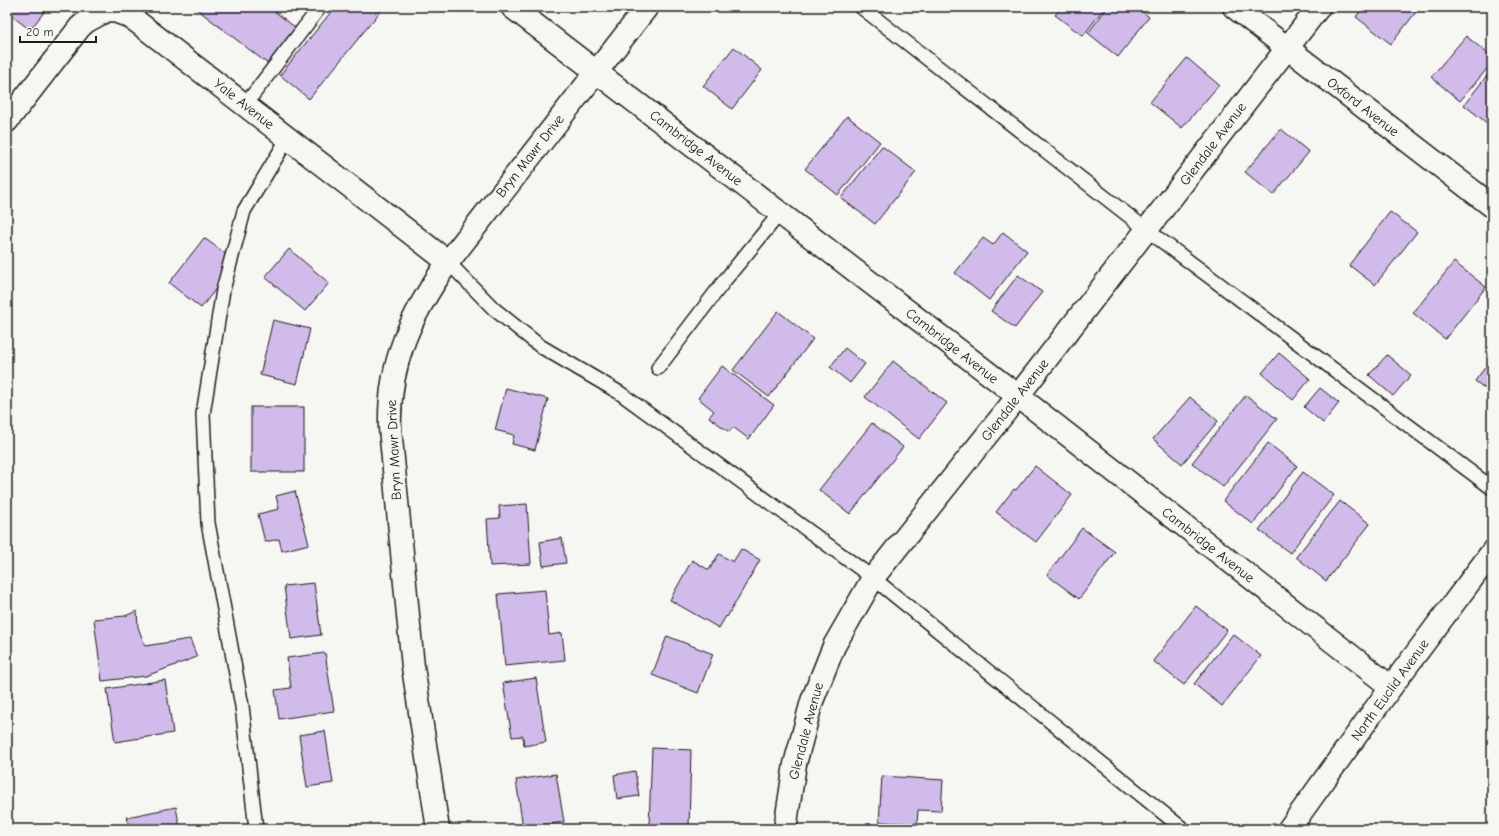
<svg xmlns="http://www.w3.org/2000/svg" width="1499" height="836" viewBox="0 0 1499 836" font-family="'Comic Neue',sans-serif">
<style>
.building{fill:#d1bbeb;stroke:#1c1c1c}
.lines{fill:none;stroke-linecap:round;stroke-linejoin:round}
.service-casing{stroke:#1c1c1c;stroke-width:16}
.minor-casing{stroke:#1c1c1c;stroke-width:25}
.service{stroke:#f6f6f2;stroke-width:13}
.minor{stroke:#f6f6f2;stroke-width:22}
.labels{text-anchor:middle;dominant-baseline:central;stroke-width:3;stroke-linejoin:round;paint-order:stroke}
.street-label{font-size:14px;fill:#1c1c1c;stroke:#f6f6f2}
</style>
<rect width="100%" height="100%" fill="#f6f6f2"/>
<filter id="ink" filterUnits="userSpaceOnUse"><feTurbulence type="fractalNoise" baseFrequency=".025" numOctaves="2"/><feDisplacementMap in="SourceGraphic" scale="8" xChannelSelector="R" yChannelSelector="G"/><feConvolveMatrix kernelMatrix="1 2 1 2 8 2 1 2 1" color-interpolation-filters="sRGB"/></filter>
<g filter="url(#ink)">
<g class="building">
<path d="M7,7H48L30,30L7,12Z"/>
<path d="M194,7H269L296,28L268,64Z"/>
<path d="M335,7H384L309,99L280,75Z"/>
<path d="M1062,7H1105L1083,36L1055,15Z"/>
<path d="M1108,7H1137L1149,17L1118,57L1088,33Z"/>
<path d="M1363,7H1420L1391,44L1356,17Z"/>
<path d="M1466,36L1492,57V63L1460,101L1431,77Z"/>
<path d="M734,47L762,70L732,109L703,86Z"/>
<path d="M1187,58L1219,85L1182,128L1150,102Z"/>
<path d="M1492,69V127L1464,105Z"/>
<path d="M847,116L880,142L838,195L805,169Z"/>
<path d="M1281,129L1309,152L1273,195L1245,172Z"/>
<path d="M882,146L916,172L875,224L841,198Z"/>
<path d="M1390,212L1417,232L1375,285L1349,265Z"/>
<path d="M1003,232L1027,251L989,300L955,273L983,238L993,245Z"/>
<path d="M204,238L229,256L220,267L228,273L201,308L169,283Z"/>
<path d="M289,249L329,283L305,311L265,277Z"/>
<path d="M1454,262L1486,287L1445,339L1413,313Z"/>
<path d="M1018,275L1042,292L1015,328L991,311Z"/>
<path d="M778,311L813,339L769,397L733,370Z"/>
<path d="M273,320L310,329L297,384L260,375Z"/>
<path d="M845,348L865,364L850,383L830,367Z"/>
<path d="M1279,353L1310,379L1293,400L1262,373Z"/>
<path d="M1387,355L1411,375L1393,396L1369,375Z"/>
<path d="M1492,358V394L1475,381Z"/>
<path d="M893,361L947,403L919,439L865,397Z"/>
<path d="M722,366L774,405L749,439L733,427L729,432L709,417L714,411L698,398Z"/>
<path d="M506,388L548,399L535,450L512,444L514,435L495,430Z"/>
<path d="M1320,388L1339,403L1323,423L1304,407Z"/>
<path d="M1246,395L1277,419L1223,487L1192,463Z"/>
<path d="M1190,397L1218,421L1182,464L1153,439Z"/>
<rect x="251" y="407" width="53" height="65"/>
<path d="M872,423L903,447L850,514L819,490Z"/>
<path d="M1268,443L1297,466L1253,524L1223,501Z"/>
<path d="M1035,466L1072,495L1036,542L996,512L1014,489L1016,490Z"/>
<path d="M1303,472L1334,495L1290,553L1259,530Z"/>
<path d="M295,491L309,544L282,551L279,539L265,542L258,514L279,509L276,496Z"/>
<path d="M1340,501L1370,524L1326,581L1296,557Z"/>
<path d="M527,504L531,564L490,566L487,519L500,518L499,506Z"/>
<path d="M1082,528L1115,552L1079,599L1047,575Z"/>
<path d="M562,538L566,563L543,566L540,542Z"/>
<path d="M741,549L760,560L727,617L726,616L719,628L670,600L692,560L709,570L719,554L733,562Z"/>
<path d="M314,583L321,635L291,639L284,586Z"/>
<path d="M545,590L549,635L562,633L565,660L505,666L498,594Z"/>
<path d="M1196,606L1227,630L1184,685L1153,661Z"/>
<path d="M137,611L138,627L145,646L190,639L197,657L146,676L102,681L94,619L125,616Z"/>
<path d="M1233,634L1261,656L1222,706L1194,684Z"/>
<path d="M667,636L713,654L698,693L652,675Z"/>
<path d="M325,653L334,711L279,719L275,690L291,688L287,658Z"/>
<path d="M536,678L546,742L524,746L523,736L512,737L503,683Z"/>
<path d="M165,680L173,733L115,742L107,689Z"/>
<path d="M325,731L333,783L307,787L299,735Z"/>
<path d="M652,748L691,750L689,827L649,825Z"/>
<path d="M635,771L639,796L617,799L614,775Z"/>
<path d="M556,774L564,822L523,828L516,780Z"/>
<path d="M882,776L943,780L941,811L918,810L917,824L879,822Z"/>
<path d="M176,807L180,829H129L127,817Z"/>
</g>
<g class="lines">
<g class="service-casing">
<g id="service">
<path d="M861,7L1147,230L1492,488"/>
<path d="M245,105L320,7"/>
<path d="M448,262L494,309L540,346L620,393L873,578L1183,829"/>
<path d="M658,368L725,280L780,213"/>
<path d="M256,829L242,706L208,523L203,414L223,290L244,211L288,138"/>
</g>
</g>
<g class="minor-casing">
<g id="minor">
<path d="M512,7L1018,396L1391,687"/>
<path d="M1234,7L1492,206"/>
<path d="M7,121L80,27L87,21L109,9L128,16L136,21L448,262"/>
<path d="M438,829L413,667L390,428C388,362 411,315 448,262L647,7"/>
<path d="M785,829L795,764L812,701L834,646L873,578L1018,396L1319,7"/>
<path d="M1289,829L1391,687L1492,552"/>
</g>
</g>
<use href="#service" class="service"/>
<use href="#minor" class="minor"/>
</g>
</g>
<g class="labels">
<g class="street-label">
<text transform="translate(244 104) rotate(38)">Yale Avenue</text>
<text transform="translate(1363 107) rotate(38)">Oxford Avenue</text>
<text transform="translate(1213 144) rotate(-53)">Glendale Avenue</text>
<text transform="translate(696 148) rotate(38)">Cambridge Avenue</text>
<text transform="translate(530 156) rotate(-52)">Bryn Mawr Drive</text>
<text transform="translate(952 346) rotate(38)">Cambridge Avenue</text>
<text transform="translate(1015 400) rotate(-52)">Glendale Avenue</text>
<text transform="translate(394 450) rotate(-93)">Bryn Mawr Drive</text>
<text transform="translate(1208 545) rotate(38)">Cambridge Avenue</text>
<text transform="translate(1390 690) rotate(-54)">North Euclid Avenue</text>
<text transform="translate(806 731) rotate(-75)">Glendale Avenue</text>
</g>
</g>
<rect width="1499" height="836" fill="none" stroke="#f6f6f2" stroke-width="24"/>
<rect x="12" y="12" width="1475" height="812" fill="none" stroke="#1c1c1c" stroke-width="1.5" filter="url(#ink)"/>
<path d="M20 36v6h76v-6" fill="none" stroke="#1c1c1c" stroke-width="2"/>
<text x="26" y="36" font-size="12" fill="#1c1c1c" stroke="#f6f6f2" stroke-width="3" paint-order="stroke">20 m</text>
</svg>
